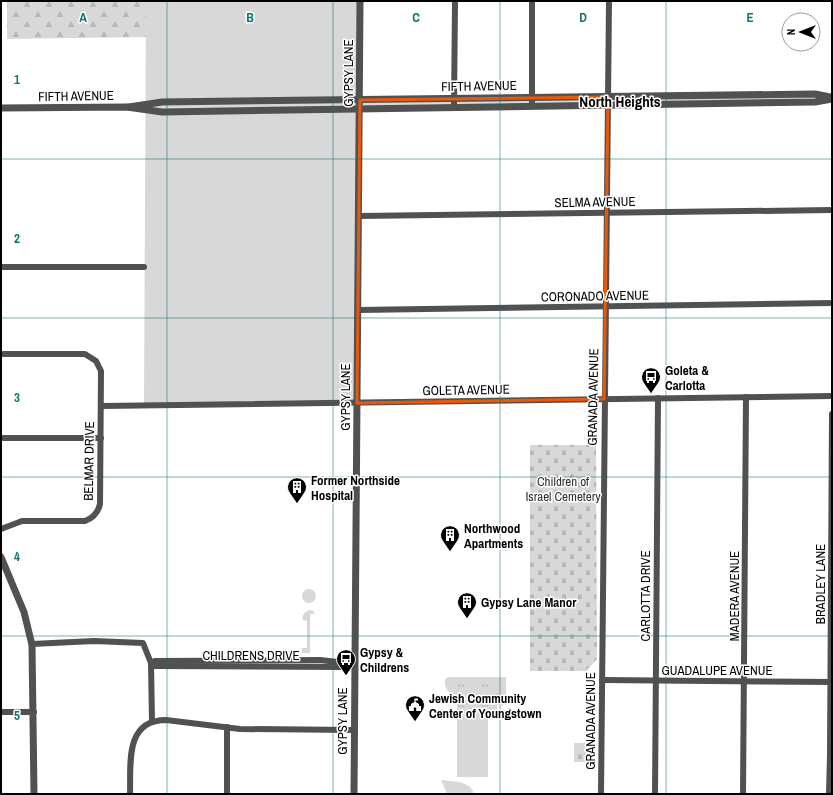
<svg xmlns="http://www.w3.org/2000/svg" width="833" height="795" viewBox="0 0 833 795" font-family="'Archivo Narrow',sans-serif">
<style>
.grass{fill:#d8d8d8}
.forest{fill:url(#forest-firs)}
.cemetery{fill:url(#cemetery-stones)}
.park{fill:url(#park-tufts)}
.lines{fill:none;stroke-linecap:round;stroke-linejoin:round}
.minor{stroke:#515151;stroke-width:6}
.tertiary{stroke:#515151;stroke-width:7}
.marked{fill:none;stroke:#e8590c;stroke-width:3;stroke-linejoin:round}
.grid{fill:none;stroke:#0f766e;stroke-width:1;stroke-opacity:0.55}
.labels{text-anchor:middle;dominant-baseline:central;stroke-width:3;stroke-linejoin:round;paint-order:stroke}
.street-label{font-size:13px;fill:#000;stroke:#fff}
.poi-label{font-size:13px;font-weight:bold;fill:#000;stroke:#fff;text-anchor:start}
.park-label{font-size:13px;fill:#2f2f2f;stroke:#fff}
.quarter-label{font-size:15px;font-weight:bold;fill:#000;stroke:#fff}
.grid-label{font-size:13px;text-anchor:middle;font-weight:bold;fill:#0f766e;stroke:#fff;stroke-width:3;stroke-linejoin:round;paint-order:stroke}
</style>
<defs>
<pattern id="forest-firs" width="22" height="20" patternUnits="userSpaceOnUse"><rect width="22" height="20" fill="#d8d8d8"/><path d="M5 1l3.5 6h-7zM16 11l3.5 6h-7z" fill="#b8b8b8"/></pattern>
<pattern id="cemetery-stones" width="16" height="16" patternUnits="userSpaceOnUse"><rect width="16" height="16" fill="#d8d8d8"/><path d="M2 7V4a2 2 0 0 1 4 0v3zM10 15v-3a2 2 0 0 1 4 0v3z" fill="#b8b8b8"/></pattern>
<pattern id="park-tufts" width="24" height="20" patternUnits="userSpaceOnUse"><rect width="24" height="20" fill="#d8d8d8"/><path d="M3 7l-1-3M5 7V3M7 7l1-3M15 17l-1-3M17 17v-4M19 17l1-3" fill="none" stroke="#b8b8b8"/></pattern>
</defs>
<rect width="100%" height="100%" fill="#fff"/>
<g class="grass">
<path d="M146,1H360V100L815,94L832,99L360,110L357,403L144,405Z"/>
<circle cx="309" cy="596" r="7"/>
<path d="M309,610L314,611V614H310V653H302V648H307V621L303,620C301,615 305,612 309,610Z"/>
<rect x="457" y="713" width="31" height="64"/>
<path d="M441,780C453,782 470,780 474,794H447Z"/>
</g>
<path class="forest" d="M7,1H146V37L7,39Z"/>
<g class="cemetery">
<path d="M530,445H596L597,659L586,671H530Z"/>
<path d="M574,743H586L587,762H574Z"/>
</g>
<path class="park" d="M448,677H506V705H497V713H457V698H452L445,686V679Z"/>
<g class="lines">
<g class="minor">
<path d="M532,106V1"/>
<path d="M454,107L455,1"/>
<path d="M359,216L832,210"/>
<path d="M1,267H144"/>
<path d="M358,310L832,303"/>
<path d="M1,354H85L96,361L101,371L100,504C98,513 93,518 85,521H22L1,529"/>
<path d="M101,406L832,396"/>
<path d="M1,438H101"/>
<path d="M32,644L94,641L143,643L151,663L152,722"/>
<path d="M151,663L155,661L320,660L355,664"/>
<path d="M151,663L155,666L342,667L350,664"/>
<path d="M602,680L832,682"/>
<path d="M1,712H34"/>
<path d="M830,755L832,414"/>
<path d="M130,794C131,765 124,720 166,720L240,729L354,730"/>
<path d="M227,794V727"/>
<path d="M601,794L609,1"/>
<path d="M655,794L658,398"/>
<path d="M743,794L746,397"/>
<path d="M829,794L830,755L831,752"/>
</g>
<g class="tertiary">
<path d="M129,107L162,102L815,94L830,97"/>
<path d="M1,108L127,107L162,112L815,102L832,99"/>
<path d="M1,557L24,612L32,645L34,794"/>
<path d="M354,794L360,1"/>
</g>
</g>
<path class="marked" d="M608,97L604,399L357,403L360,100Z"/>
<path class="grid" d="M167,1V794M333,1V794M500,1V794M666,1V794M1,159H832M1,318H832M1,477H832M1,636H832"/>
<defs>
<g id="bus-pin" transform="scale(1)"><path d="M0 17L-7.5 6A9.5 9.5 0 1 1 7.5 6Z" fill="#000" stroke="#fff"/><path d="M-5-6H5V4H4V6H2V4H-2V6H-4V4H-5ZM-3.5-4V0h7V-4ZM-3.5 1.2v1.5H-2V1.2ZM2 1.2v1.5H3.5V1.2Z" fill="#fff"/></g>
<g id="building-pin" transform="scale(1)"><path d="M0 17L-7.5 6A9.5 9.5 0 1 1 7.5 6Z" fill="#000" stroke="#fff"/><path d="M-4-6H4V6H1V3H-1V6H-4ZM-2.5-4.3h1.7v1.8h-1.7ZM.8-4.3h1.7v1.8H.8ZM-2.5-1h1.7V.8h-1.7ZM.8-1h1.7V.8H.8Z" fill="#fff"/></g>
<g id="civic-pin" transform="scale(1)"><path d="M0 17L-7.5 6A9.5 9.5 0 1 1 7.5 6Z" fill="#000" stroke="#fff"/><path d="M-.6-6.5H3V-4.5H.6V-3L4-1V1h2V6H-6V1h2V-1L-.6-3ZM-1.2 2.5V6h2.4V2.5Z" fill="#fff"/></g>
</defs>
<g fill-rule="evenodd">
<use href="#bus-pin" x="651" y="377"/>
<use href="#building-pin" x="297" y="487"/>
<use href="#building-pin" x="450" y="535"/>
<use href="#building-pin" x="467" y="602"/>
<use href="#bus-pin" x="346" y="659"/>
<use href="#civic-pin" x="415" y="705"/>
</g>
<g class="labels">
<g class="street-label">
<text transform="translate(348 73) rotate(-90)">GYPSY LANE</text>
<text transform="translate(479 86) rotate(-1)">FIFTH AVENUE</text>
<text transform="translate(76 96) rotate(-1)">FIFTH AVENUE</text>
<text transform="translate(595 202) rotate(-1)">SELMA AVENUE</text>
<text transform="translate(595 296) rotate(-1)">CORONADO AVENUE</text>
<text transform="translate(466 390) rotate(-1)">GOLETA AVENUE</text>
<text transform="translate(345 397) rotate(-90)">GYPSY LANE</text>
<text transform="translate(593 397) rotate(-89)">GRANADA AVENUE</text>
<text transform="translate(89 461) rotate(-89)">BELMAR DRIVE</text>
<text transform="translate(820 584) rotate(-90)">BRADLEY LANE</text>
<text transform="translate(645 596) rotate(-90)">CARLOTTA DRIVE</text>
<text transform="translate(734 596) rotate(-90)">MADERA AVENUE</text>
<text x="251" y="655">CHILDRENS DRIVE</text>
<text x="717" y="670">GUADALUPE AVENUE</text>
<text transform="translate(342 721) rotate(-90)">GYPSY LANE</text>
<text transform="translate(590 721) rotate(-90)">GRANADA AVENUE</text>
</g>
<g class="poi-label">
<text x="665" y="370">Goleta &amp;<tspan x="665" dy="15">Carlotta</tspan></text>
<text x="311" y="480">Former Northside<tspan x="311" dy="15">Hospital</tspan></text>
<text x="464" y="528">Northwood<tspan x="464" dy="15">Apartments</tspan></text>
<text x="481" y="602">Gypsy Lane Manor</text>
<text x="360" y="652">Gypsy &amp;<tspan x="360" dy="15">Childrens</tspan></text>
<text x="429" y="698">Jewish Community<tspan x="429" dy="15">Center of Youngstown</tspan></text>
</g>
<g class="park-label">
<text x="563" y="481">Children of<tspan x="563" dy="15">Israel Cemetery</tspan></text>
</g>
<g class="quarter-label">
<text x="620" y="101">North Heights</text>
</g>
</g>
<g class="grid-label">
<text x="83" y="22">A</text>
<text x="250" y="22">B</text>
<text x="416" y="22">C</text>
<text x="583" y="22">D</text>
<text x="750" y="22">E</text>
<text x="17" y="84">1</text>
<text x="17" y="243">2</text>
<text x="17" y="402">3</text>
<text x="17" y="561">4</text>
<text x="17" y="720">5</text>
</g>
<rect width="833" height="795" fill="none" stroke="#000000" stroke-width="4"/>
<g transform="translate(801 32) rotate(270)"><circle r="19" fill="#ffffff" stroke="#999999"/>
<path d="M0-3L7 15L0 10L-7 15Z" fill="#000000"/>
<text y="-6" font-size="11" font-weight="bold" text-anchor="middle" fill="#000000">N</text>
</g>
</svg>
